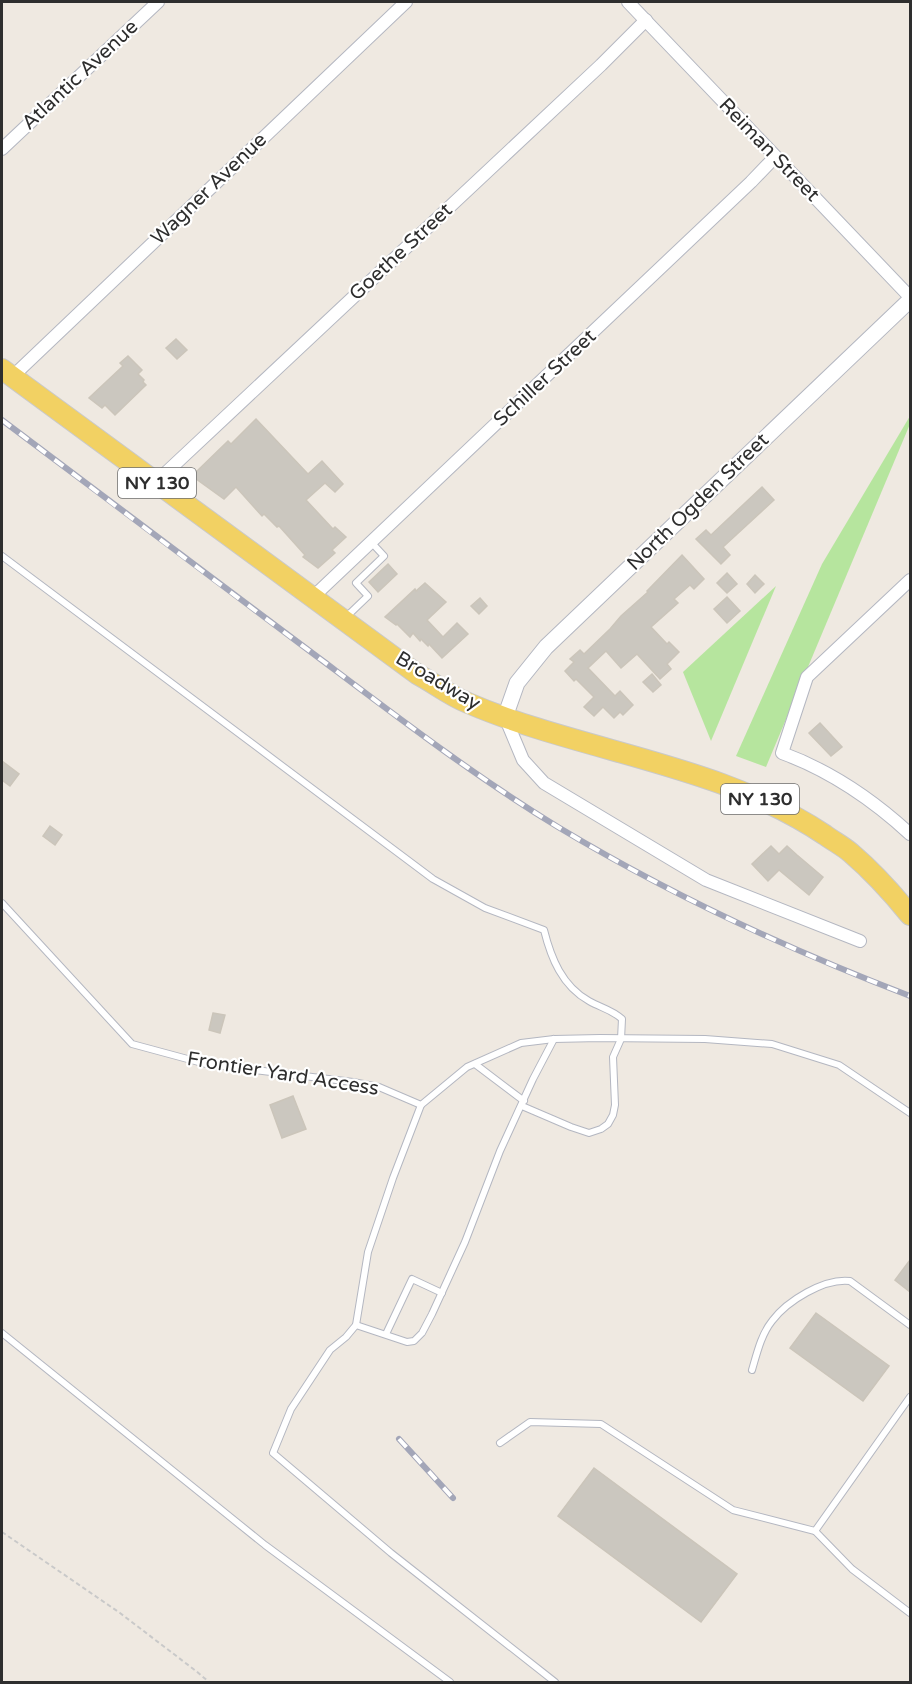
<svg xmlns="http://www.w3.org/2000/svg" width="912" height="1684" viewBox="0 0 912 1684" font-family="'Varela Round',sans-serif">
<style>
.green{fill:#b6e59e}
.building{fill:#cbc7bf;stroke:#cbc5ba;stroke-width:1.5}
.lines{fill:none;stroke-linecap:round;stroke-linejoin:round}
.service-casing{stroke:#b4b7c1;stroke-width:8}
.minor-casing{stroke:#b4b7c1;stroke-width:14}
.tertiary-casing{stroke:#b4b7c1;stroke-width:17}
.primary-casing{stroke:#c9c9c9;stroke-width:22}
.path{stroke:#c9c9c9;stroke-width:2;stroke-dasharray:4.5 3;stroke-linecap:butt}
.service{stroke:#fff;stroke-width:6}
.minor{stroke:#fff;stroke-width:12}
.tertiary{stroke:#fff;stroke-width:15}
.primary{stroke:#f2d163;stroke-width:20}
.rail-casing{stroke:#a3a6b8;stroke-width:6}
.rail{stroke:#fff;stroke-width:4;stroke-dasharray:11;stroke-linecap:butt}
.labels{text-anchor:middle;dominant-baseline:central;stroke-width:4.5;stroke-linejoin:round;paint-order:stroke}
.shield{fill:#fff;stroke:#6d6d6d;stroke-width:1.5}
.shield-label{font-size:18px;font-weight:bold;fill:#2e2e2e}
.street-label{font-size:20px;fill:#2e2e2e;stroke:#fff}
</style>
<rect width="100%" height="100%" fill="#efe9e1"/>
<g class="green">
<path d="M910,416V424L766,767L736,756L822,564Z"/>
<path d="M776,586L711,741L683,672Z"/>
</g>
<g class="building">
<path d="M176,339L187,350L177,359L166,348Z"/>
<path d="M128,356L142,370L138,374L144,380L143,382L146,385L115,415L105,405L102,408L89,398L123,366L120,363Z"/>
<path d="M256,419L308,474L322,461L343,484L335,492L325,483L306,500L333,529L335,527L346,537L332,550L335,553L318,568L303,557L305,555L279,526L277,527L264,514L262,516L236,487L224,499L192,476L228,441L231,444Z"/>
<path d="M762,487L774,500L723,547L730,555L721,564L696,539L706,530L711,535Z"/>
<path d="M682,555L704,579L694,589L690,585L674,599L678,603L651,627L667,644L669,642L679,652L667,664L671,669L660,679L637,654L621,668L606,651L588,668L615,696L620,691L633,705L623,715L620,712L614,718L603,707L594,716L584,707L594,697L576,679L574,681L565,671L574,662L570,659L580,650L584,654L610,629L621,616L648,592L647,591Z"/>
<path d="M388,564L397,574L378,592L369,582Z"/>
<path d="M727,573L737,584L727,593L717,583Z"/>
<path d="M755,575L764,584L755,593L747,584Z"/>
<path d="M425,583L446,602L427,620L443,637L457,623L468,634L442,658L429,644L428,646L421,639L420,641L413,633L410,637L397,624L396,625L385,617L415,589L416,591Z"/>
<path d="M727,597L740,611L727,623L714,609Z"/>
<path d="M480,598L487,606L479,614L471,606Z"/>
<path d="M652,674L661,685L653,692L643,682Z"/>
<path d="M820,723L842,747L831,756L809,733Z"/>
<path d="M2,761L19,774L10,786L2,780Z"/>
<path d="M50,826L62,835L55,845L43,836Z"/>
<path d="M771,846L779,854L787,846L797,855L823,877L809,895L779,870L768,881L752,864Z"/>
<path d="M213,1013L225,1015L220,1033L209,1030Z"/>
<path d="M293,1096L306,1129L282,1138L270,1105Z"/>
<path d="M910,1260V1292L895,1280Z"/>
<path d="M816,1313L889,1366L863,1401L790,1348Z"/>
<path d="M594,1468L737,1574L701,1622L558,1516Z"/>
</g>
<g class="lines">
<g class="service-casing">
<g id="service">
<path d="M2,556L433,879L485,908L544,930C551,958 562,986 589,1001C601,1008 611,1009 622,1019L621,1039L613,1057L615,1105L613,1115L608,1124L601,1129L589,1133L571,1127L522,1106"/>
<path d="M344,619L368,596L356,583L384,556L371,542"/>
<path d="M2,903L132,1044L206,1064L353,1082L379,1087L421,1105L467,1067L521,1043L554,1039L600,1038L705,1039L772,1044L839,1065L910,1113"/>
<path d="M475,1064L524,1101"/>
<path d="M421,1105L393,1178L368,1252L356,1325L346,1337L330,1350L291,1409L273,1453L391,1553L555,1682"/>
<path d="M356,1325L407,1342L414,1341L422,1333L432,1314L465,1242L500,1151L533,1079L554,1039"/>
<path d="M2,1333L265,1545L450,1682"/>
<path d="M386,1334L412,1279L442,1293"/>
<path d="M752,1370C757,1353 761,1335 772,1321C787,1301 824,1278 850,1281L910,1325"/>
<path d="M910,1397L815,1531L852,1569L910,1613"/>
<path d="M500,1443L530,1422L601,1424L733,1510L815,1531"/>
</g>
</g>
<g class="minor-casing">
<g id="minor">
<path d="M628,2L910,297"/>
<path d="M2,149L158,2"/>
<path d="M12,377L406,2"/>
<path d="M156,482L601,65L646,20"/>
<path d="M910,580L807,677L782,753C831,771 872,799 910,834"/>
<path d="M313,597L751,182L775,157"/>
<path d="M505,717L523,760L544,783L706,880L860,941"/>
</g>
</g>
<g class="tertiary-casing">
<path id="tertiary" d="M505,717L517,683L546,647L910,300"/>
</g>
<g class="primary-casing">
<path id="primary" d="M2,369L417,674C434,683 450,696 468,703C584,753 718,763 825,835C833,841 843,846 851,853C872,871 893,894 910,915"/>
</g>
<path class="path" d="M2,1532L120,1613L196,1671L209,1682"/>
<use href="#service" class="service"/>
<use href="#minor" class="minor"/>
<use href="#tertiary" class="tertiary"/>
<use href="#primary" class="primary"/>
<g class="rail-casing">
<g id="rail">
<path d="M2,420C108,500 215,581 323,661C400,719 476,777 558,827C671,895 787,949 910,996"/>
<path d="M399,1439L453,1498"/>
</g>
</g>
<use href="#rail" class="rail"/>
</g>
<g class="labels">
<g class="shield">
<rect x="118" y="468" width="78" height="30" rx="4.5"/>
<rect x="721" y="784" width="78" height="30" rx="4.5"/>
</g>
<g class="shield-label">
<text x="157" y="483">NY 130</text>
<text x="760" y="799">NY 130</text>
</g>
<g class="street-label">
<text transform="translate(80 75) rotate(-43)">Atlantic Avenue</text>
<text transform="translate(769 150) rotate(46)">Reiman Street</text>
<text transform="translate(209 189) rotate(-44)">Wagner Avenue</text>
<text transform="translate(401 252) rotate(-43)">Goethe Street</text>
<text transform="translate(545 378) rotate(-43)">Schiller Street</text>
<text transform="translate(698 502) rotate(-44)">North Ogden Street</text>
<text transform="translate(438 681) rotate(31)">Broadway</text>
<text transform="translate(283 1074) rotate(9)">Frontier Yard Access</text>
</g>
</g>
<rect width="912" height="1684" fill="none" stroke="#2e2e2e" stroke-width="6"/>
</svg>
